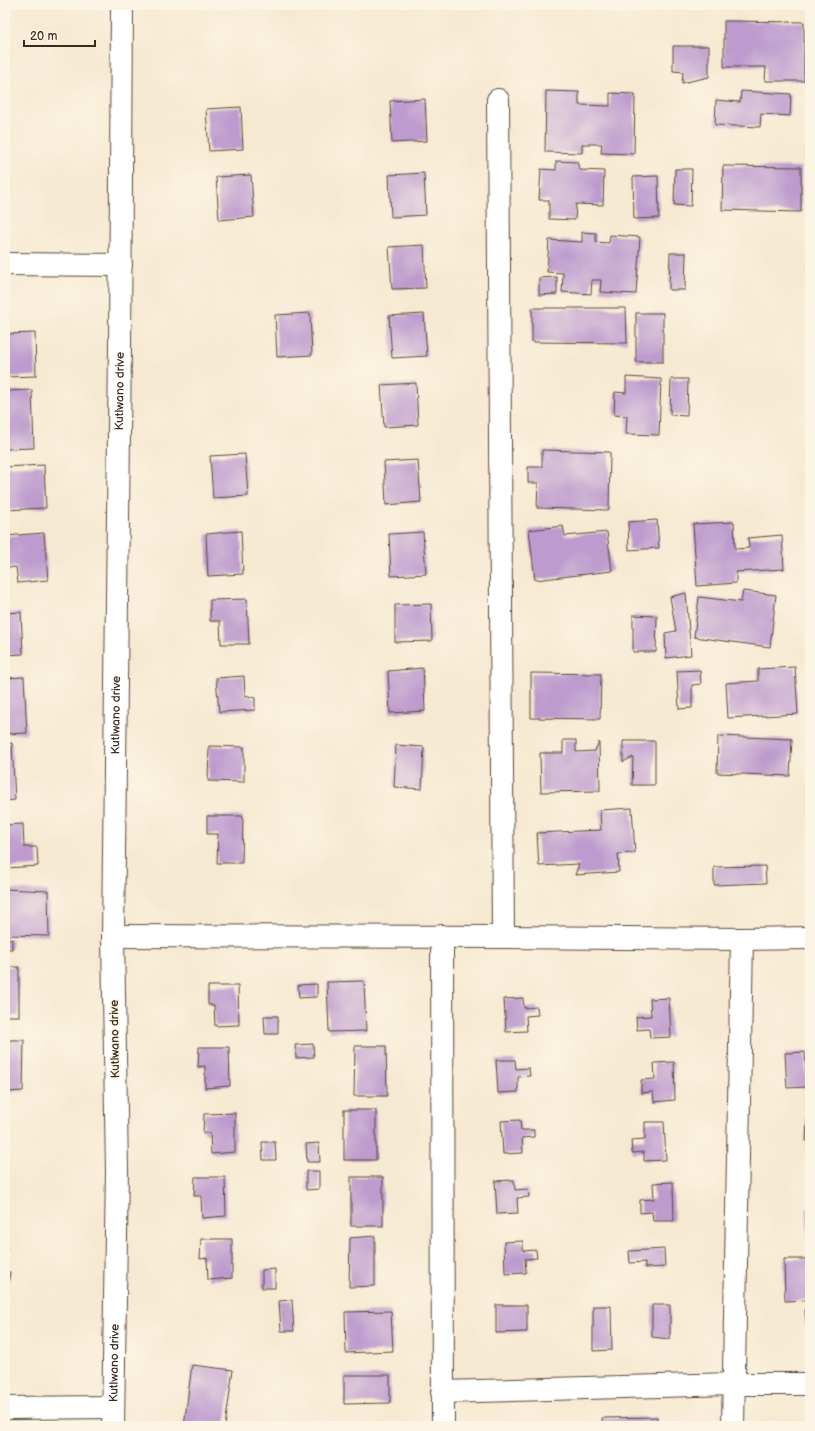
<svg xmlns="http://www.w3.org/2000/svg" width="815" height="1431" viewBox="0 0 815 1431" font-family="'Balsamiq Sans',sans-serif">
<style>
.building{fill:#be9bce}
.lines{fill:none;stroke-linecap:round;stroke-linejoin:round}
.minor-casing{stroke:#574739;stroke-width:24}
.minor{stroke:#fff;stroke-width:22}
.labels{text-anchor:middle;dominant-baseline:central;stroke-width:3.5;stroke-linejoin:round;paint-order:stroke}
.street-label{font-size:12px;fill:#3b2a1e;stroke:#fcf5e5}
</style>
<rect width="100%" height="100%" fill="#fcf5e5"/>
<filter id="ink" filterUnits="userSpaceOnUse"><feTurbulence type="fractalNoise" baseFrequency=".025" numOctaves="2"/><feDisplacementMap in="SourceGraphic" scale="8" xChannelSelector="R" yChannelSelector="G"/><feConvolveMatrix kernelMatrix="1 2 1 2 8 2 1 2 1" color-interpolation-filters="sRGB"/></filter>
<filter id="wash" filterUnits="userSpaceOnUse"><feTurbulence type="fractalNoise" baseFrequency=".012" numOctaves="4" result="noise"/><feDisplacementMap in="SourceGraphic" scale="16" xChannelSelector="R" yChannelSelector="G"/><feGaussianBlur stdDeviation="0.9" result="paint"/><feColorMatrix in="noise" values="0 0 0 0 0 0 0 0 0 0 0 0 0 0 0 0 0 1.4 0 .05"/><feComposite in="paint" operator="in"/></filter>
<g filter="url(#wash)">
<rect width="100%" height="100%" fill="#f6e9d1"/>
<g id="blocks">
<g class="building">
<path d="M724,21L804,22V81H765L766,67H724Z"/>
<path d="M673,46H709V77L682,83L683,72L673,71Z"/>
<path d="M546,91L579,92V105L610,106V93L635,94L634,154L601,153L602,144H582V153L545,152Z"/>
<path d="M741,91L791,94L790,116L761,114L760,127L715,125L716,100L740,102Z"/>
<path d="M425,99L427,141L392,143L390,101Z"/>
<path d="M241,107L243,149L209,151L206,109Z"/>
<path d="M556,161L577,162L580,170L604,171L603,205L576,204L575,220L549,219V200H539L541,169L556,170Z"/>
<path d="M723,166L801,167V212L722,210Z"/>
<path d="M675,169H692L691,206L674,205Z"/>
<path d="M424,173L426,215L391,217L389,175Z"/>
<path d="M251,175L254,217L219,220L216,177Z"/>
<path d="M658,176L659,218L634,219L633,177Z"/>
<path d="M582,232L596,233V242L609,243L610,235L640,237L636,294L600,292L601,280H592L591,294L562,292L563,273L547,272L549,240L582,242Z"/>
<path d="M424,245L426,288L392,289L389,247Z"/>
<path d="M670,253H686L685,290H669Z"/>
<path d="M557,277V294L539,295V278Z"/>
<path d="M532,308H626L627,343L532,342Z"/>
<path d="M310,313L312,355L277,357L275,315Z"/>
<rect x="636" y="313" width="27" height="49"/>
<path d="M424,314L427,356L392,358L389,316Z"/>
<path d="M35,333L36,376L5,377V334Z"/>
<path d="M626,377L661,379L659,435L626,434L627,416L614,415L615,392L626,393Z"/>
<path d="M671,379H688L687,416L670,415Z"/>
<path d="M416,383L418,425L384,427L381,385Z"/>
<path d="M32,390L34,448L5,449V391Z"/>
<path d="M542,450L610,452L609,510L537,508L538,483H528V467H542Z"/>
<path d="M245,454L248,496L213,498L210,456Z"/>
<path d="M418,460L421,502L386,505L384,462Z"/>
<path d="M44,465L46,508L5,510V467Z"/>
<path d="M657,520L659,548L629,550L628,522Z"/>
<path d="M734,522L735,549L749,548L748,538L782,535L784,569L736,572V583L697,586L693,524Z"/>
<path d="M563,526L565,536L607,532L612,571L535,580L529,530Z"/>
<path d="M241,531L243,574L208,576L206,534Z"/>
<path d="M423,532L426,574L391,576L389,534Z"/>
<path d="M44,533L48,580L18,583L16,567L5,568V536Z"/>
<path d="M743,591L776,595L770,647L694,637L699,597L741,602Z"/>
<path d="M686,593L691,655L666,658L665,633L676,631L670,597Z"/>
<path d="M247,599L249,644H221L220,621H210V600Z"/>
<path d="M431,604L432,641L395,642V605Z"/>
<path d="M21,612L23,654L5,655V613Z"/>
<path d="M633,615L657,616L656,652H633Z"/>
<path d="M795,667L798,714L728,718L726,683L758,681V669Z"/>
<path d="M423,668L425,711L390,713L388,671Z"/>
<path d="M700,670L701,684L692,685V708L679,709L677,671Z"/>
<path d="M531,673L601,674L600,719L531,718Z"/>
<path d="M244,676L245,695L255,698V710L219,712L216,678Z"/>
<path d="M24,677L27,733L5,734V678Z"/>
<path d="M718,736L792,739L790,776L717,773Z"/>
<path d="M563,740H576V752L595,751L599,742L600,791L541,792L540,753H563Z"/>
<path d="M623,741H655V785H632L633,757L623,762Z"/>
<path d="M12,743L15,800L5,801V744Z"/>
<path d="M396,745L424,747L422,789L394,787Z"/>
<path d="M209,746L244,747V782L208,781Z"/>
<path d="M632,808L635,853L618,854L619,872L575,875L579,864L539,866L537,833L601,830L600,810Z"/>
<path d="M207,816H243L242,863H217L218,834H207Z"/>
<path d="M23,824L24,847H37L38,866L5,868V825Z"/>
<path d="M765,866L766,883L714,885V867Z"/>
<path d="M5,889L48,891L49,936L5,935Z"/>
<rect x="5" y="939" width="7" height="10"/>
<rect x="5" y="967" width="14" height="49"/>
<path d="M364,981L366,1031L329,1032L327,982Z"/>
<path d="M317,984V997L299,998L298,985Z"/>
<path d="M208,986H238L239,1025L215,1026L214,1005H208Z"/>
<path d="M523,998L524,1008L537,1007L538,1015L526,1016L527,1031L506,1032L504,999Z"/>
<path d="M669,998L671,1037L650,1038L649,1029L637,1030L636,1017L651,1016L650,999Z"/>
<path d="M264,1016H278V1034H265Z"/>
<path d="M5,1040H24L23,1091L5,1092Z"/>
<path d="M313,1044L314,1057L296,1058L295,1045Z"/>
<path d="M355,1046H386L387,1096H354Z"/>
<path d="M199,1047H229L230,1086L205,1088V1066L198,1067Z"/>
<path d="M805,1052L807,1087L787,1088L785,1053Z"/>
<path d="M496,1060H515L516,1069L529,1068L530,1076L518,1077V1092L498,1093Z"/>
<path d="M674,1062L675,1100L654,1102L653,1092L641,1093V1080L655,1079L654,1063Z"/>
<path d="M808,1099H810V1141H806Z"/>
<rect x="344" y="1110" width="32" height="50"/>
<path d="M235,1113V1152L211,1154L210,1133H203L204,1114Z"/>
<path d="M520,1120L521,1130H534V1137L522,1138L523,1153L503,1154L501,1121Z"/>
<path d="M645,1122H664L666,1160L644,1161V1152L632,1153L631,1140L645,1139Z"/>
<path d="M262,1142H275L276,1160H263Z"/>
<path d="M319,1143L320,1162H307L306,1144Z"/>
<path d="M306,1171H319V1189L306,1190Z"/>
<path d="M195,1177H225L226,1216L202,1218L201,1196H194Z"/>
<rect x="351" y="1177" width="32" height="49"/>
<path d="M514,1180L515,1190L528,1189L529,1197L517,1198L518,1213L497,1214L495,1181Z"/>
<path d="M673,1182L674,1221H653L652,1212L640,1213V1200L654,1199L653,1183Z"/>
<path d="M806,1209H810V1244H809Z"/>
<rect x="5" y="1236" width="2" height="15"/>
<path d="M375,1236V1286L349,1287L350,1238Z"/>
<path d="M201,1239H232V1278L208,1280L207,1258L200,1259Z"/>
<path d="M523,1241V1251L536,1250L537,1258L525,1259L526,1273L505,1274L504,1242Z"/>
<path d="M664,1249L665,1267L645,1268V1262L630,1263L629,1251Z"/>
<path d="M784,1259H809L810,1300L785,1301Z"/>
<path d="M275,1269V1288H262V1270Z"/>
<path d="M5,1271L10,1272L6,1296H5Z"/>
<path d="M292,1300L294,1331H281L279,1301Z"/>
<path d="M496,1305H527V1332L496,1333Z"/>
<path d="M652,1305H670V1339L652,1337Z"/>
<path d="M593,1306H611L612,1350L593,1351Z"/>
<path d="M805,1310H810V1357H809Z"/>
<path d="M391,1311L393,1351L346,1353L345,1312Z"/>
<path d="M192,1365L233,1370L225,1426H184Z"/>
<path d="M344,1375H390V1403L344,1404Z"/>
<path d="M657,1417V1426H603L602,1418Z"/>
</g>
</g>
</g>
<g filter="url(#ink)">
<use href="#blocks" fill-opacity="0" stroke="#574739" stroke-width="1"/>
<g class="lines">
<g class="minor-casing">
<g id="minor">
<path d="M498,100L503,937"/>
<path d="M5,264L121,265"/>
<path d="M113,936L503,937L742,939L810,938"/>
<path d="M442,936L443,1426"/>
<path d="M442,1392L733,1384H810"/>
<path d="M5,1408L113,1407"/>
<path id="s1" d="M113,1426L117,1171L113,936L120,348L122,5"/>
<path d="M733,1426L742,939"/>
</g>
</g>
<use href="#minor" class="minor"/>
</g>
</g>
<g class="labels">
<g class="street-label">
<text stroke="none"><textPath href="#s1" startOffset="1035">Kutlwano drive</textPath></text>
<text stroke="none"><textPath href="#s1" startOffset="711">Kutlwano drive</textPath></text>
<text transform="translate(115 1039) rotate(-91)">Kutlwano drive</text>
<text stroke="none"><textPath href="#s1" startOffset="63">Kutlwano drive</textPath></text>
</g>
</g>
<rect width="815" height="1431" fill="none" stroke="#fcf5e5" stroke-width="20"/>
<path d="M24 40v6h71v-6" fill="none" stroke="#3b2a1e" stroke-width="2"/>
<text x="30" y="40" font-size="12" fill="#3b2a1e" stroke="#fcf5e5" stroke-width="3" paint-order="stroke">20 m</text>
</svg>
